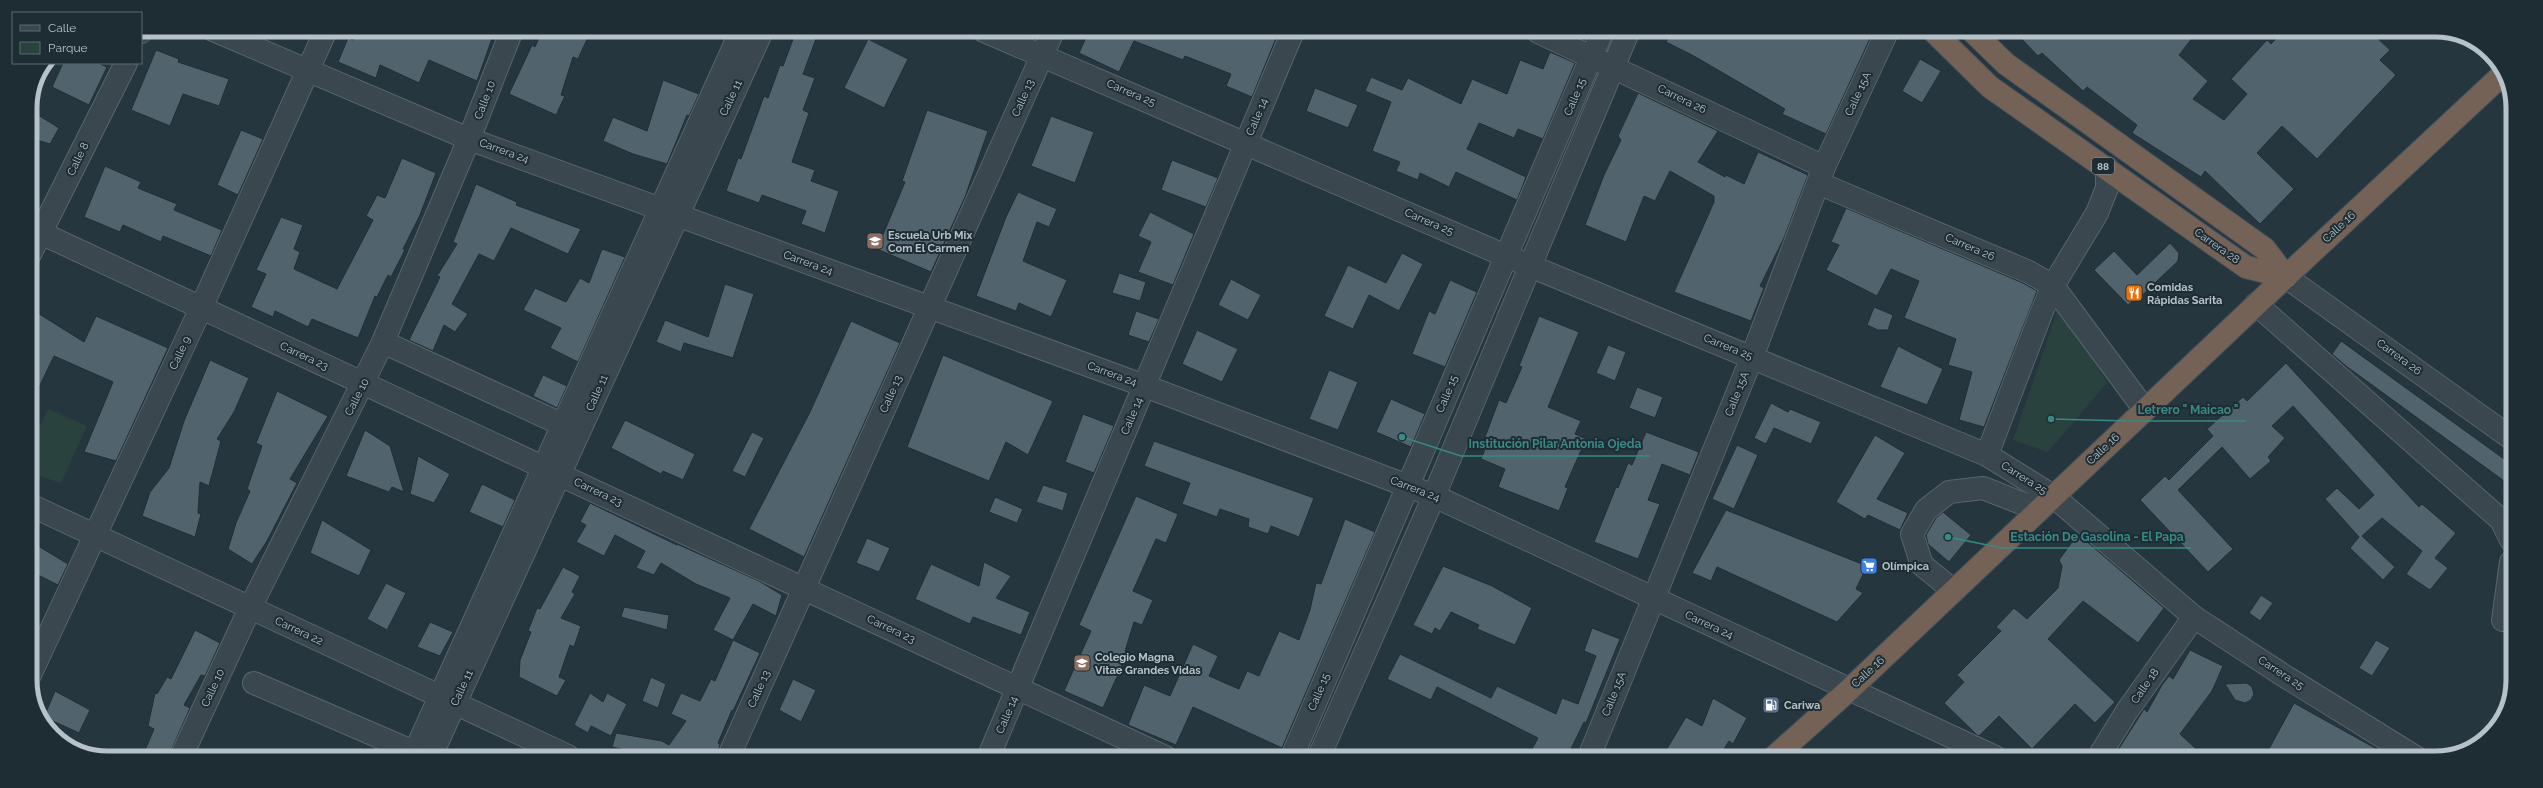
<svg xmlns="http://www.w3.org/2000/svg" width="2543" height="788" viewBox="0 0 2543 788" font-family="Raleway,sans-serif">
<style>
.green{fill:#29423e}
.building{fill:#51636c;stroke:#202e36}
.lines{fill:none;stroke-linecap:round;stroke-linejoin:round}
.minor-casing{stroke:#57656d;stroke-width:24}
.highway-casing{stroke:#44525a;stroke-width:24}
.minor{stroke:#3a474f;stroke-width:22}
.highway{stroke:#756257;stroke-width:22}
.labels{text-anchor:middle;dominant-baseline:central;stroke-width:4;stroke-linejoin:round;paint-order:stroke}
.shield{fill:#1e2c34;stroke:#88959d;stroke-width:1}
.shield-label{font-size:10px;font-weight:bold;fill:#b6c2ca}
.street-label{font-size:11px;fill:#b6c2ca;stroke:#1e2c34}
.poi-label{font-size:11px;font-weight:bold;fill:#b6c2ca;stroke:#1e2c34;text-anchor:start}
.rim{fill:none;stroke:#b6c2ca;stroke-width:5}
.leader{fill:none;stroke:#398985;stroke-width:1.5}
.callout-dot{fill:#398985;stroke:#1e2c34;stroke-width:1.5}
.callout-label{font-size:12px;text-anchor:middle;font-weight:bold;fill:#398985;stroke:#1e2c34;stroke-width:4;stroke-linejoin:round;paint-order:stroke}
</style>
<rect width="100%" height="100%" fill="#26363f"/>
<g class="green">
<path d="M2059,305L2107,383L2048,452L2013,440Z"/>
<path d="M48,409L87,426L61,483L30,473V448Z"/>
</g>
<g class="building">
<path d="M356,30H495L477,81L429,60L419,83L380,65L376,78L338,62L348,38L353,40Z"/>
<path d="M542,31H580L589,35L578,59L573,57L561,95L565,96L556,115L509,94L532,45L535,47Z"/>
<path d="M796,31H819L803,74L815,78L803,110L809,113L792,162L815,170L811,181L839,191L825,233L801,224L806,211L762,195L759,203L726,191L738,158L741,159L764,96L768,98L780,65L783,66Z"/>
<path d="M1089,31H1279L1252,97L1226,86L1231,74L1185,56L1183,60L1134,41L1119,72L1079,53Z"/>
<path d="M1671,32H1873L1826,134L1782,114L1785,109L1692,55L1666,42Z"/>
<path d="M2015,32H2197L2179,55L2208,81L2193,99L2224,120L2247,94L2231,79L2267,40L2271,44L2281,33H2372L2390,50L2380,60L2396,75L2317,159L2282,126L2257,153L2294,189L2260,224L2205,171L2201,177L2132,133L2137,125L2087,87L2083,91L2042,53L2038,56Z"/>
<path d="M868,39L908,59L884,108L844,88Z"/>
<path d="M156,50L179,59L178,62L229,79L219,106L183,94L170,126L131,110Z"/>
<path d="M1550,52L1575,63L1543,139L1518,129L1514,138L1479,123L1467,149L1526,177L1517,200L1456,172L1449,187L1420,173L1418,180L1396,171L1400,162L1372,151L1391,102L1365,91L1371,77L1402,90L1408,78L1461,104L1472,79L1507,94L1520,60L1543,69Z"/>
<path d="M1920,59L1941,71L1922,103L1902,91Z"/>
<path d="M63,63H98L107,67L89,105L52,87Z"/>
<path d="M663,80L699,94L689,116L687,115L667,164L633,154L603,141L613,117L647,131Z"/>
<path d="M1315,88L1358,105L1348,128L1306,111Z"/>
<path d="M1638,93L1718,131L1698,162L1725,177L1726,175L1744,184L1758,152L1808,175L1784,238L1760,286L1764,288L1751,321L1674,292L1714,202V196L1670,171L1655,201L1644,196L1626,242L1585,225L1604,175L1621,140L1618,136Z"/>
<path d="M30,110L59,128L50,144L30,138Z"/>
<path d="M927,110L988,131L965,197L931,272L877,249L905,182L902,181Z"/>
<path d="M1051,116L1094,132L1075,183L1031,166Z"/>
<path d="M241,130L263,139L238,195L217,185Z"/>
<path d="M402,158L436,173L420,215L403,249L405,250L391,277L388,275L377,297L375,296L358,338L312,319L308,327L275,311L273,317L251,307L266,274L256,270L281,217L303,225L294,249L300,252L294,269L337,289L373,220L366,216L377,195L385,198Z"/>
<path d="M1172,160L1218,178L1206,207L1161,190Z"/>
<path d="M105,166L141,182L138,188L177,204L174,210L222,230L211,256L163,236L161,242L123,225L120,232L84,217Z"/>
<path d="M476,184L517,202L516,205L581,229L568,254L511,228L494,261L479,254L452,304L468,314L455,332L444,325L433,351L409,340L440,277L437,276L457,244L453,242Z"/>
<path d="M1018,192L1057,209L1049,227L1037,222L1023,261L1067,280L1051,317L1019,303L1016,311L976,296L1006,217Z"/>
<path d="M1846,208L2023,283L2037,291L1984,427L1959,420L1972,372L1948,365L1956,339L1904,318L1919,281L1891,269L1877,296L1826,270L1839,245L1831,242Z"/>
<path d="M1150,212L1194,234L1173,285L1138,272L1151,242L1138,236Z"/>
<path d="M2170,243L2179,253L2178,261L2134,303L2133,301L2128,305L2094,270L2114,251L2137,275Z"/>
<path d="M602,249L625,257L578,362L550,348L561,328L523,310L535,288L566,302L580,278L589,283Z"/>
<path d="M1402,253L1423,264L1399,311L1369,295L1353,329L1324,316L1348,265L1386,283Z"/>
<path d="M1119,273L1146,282L1140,301L1112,293Z"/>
<path d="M1231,279L1261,295L1248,320L1218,305Z"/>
<path d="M1450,280L1477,292L1445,367L1412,354L1429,311L1435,314Z"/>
<path d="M725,284L754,294L733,358L684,343L681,352L656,342L665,320L708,337Z"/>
<path d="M1874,307L1893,315L1888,330H1878L1867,325Z"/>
<path d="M1136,311L1159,319L1149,342L1128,335Z"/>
<path d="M36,312L84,342L96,316L168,348L116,461L84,452L113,382L54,356L30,406V325Z"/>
<path d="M1539,316L1579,332L1548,407L1581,421L1575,434L1586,439L1565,487L1568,488L1559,511L1498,487L1505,469L1481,459L1486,447L1482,445L1499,400L1506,403L1522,367L1519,366Z"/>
<path d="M851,321L900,343L804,557L749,529L810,412Z"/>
<path d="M1197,330L1238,349L1222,382L1182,364Z"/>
<path d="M2341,341L2511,464V486L2346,366L2332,354Z"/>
<path d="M1608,345L1626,352L1615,381L1596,373Z"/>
<path d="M1898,346L1943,369L1927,405L1880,387Z"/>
<path d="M943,355L1053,401L1028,455L1006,442L989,481L907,447Z"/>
<path d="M210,360L249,378L234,412L217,439L221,441L209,486L200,482L198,513L201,514L195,537L142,516L150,492L169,468L184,421Z"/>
<path d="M2286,363L2419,507L2422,504L2456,533L2435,558L2448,568L2430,590L2406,574L2422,551L2382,518L2362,536L2395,567L2383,580L2350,548L2359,537L2325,499L2337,488L2359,509L2374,495L2293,406L2272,426L2285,438L2268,457L2271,461L2250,479L2222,447L2178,490L2233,549L2208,572L2140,500L2165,476L2169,480L2213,436L2207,429L2243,397L2247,401Z"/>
<path d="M1329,370L1358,382L1338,430L1309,419Z"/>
<path d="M543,375L567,386L557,408L533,396Z"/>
<path d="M1637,387L1663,397L1655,418L1629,408Z"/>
<path d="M277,391L328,416L290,479L297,483L267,541L252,564L228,549L236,523L250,491L247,489L262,446L256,443Z"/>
<path d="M1391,399L1425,414L1411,447L1376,432Z"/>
<path d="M1771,403L1788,412L1790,409L1821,422L1811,444L1774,428L1766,444L1754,438Z"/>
<path d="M1083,414L1114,426L1094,473L1065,462Z"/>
<path d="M625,420L695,454L683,480L663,471L661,474L611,448Z"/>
<path d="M365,430L390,446L404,492L392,487L389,492L346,476Z"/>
<path d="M752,432L764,438L745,477L732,471Z"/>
<path d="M1646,432L1699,452L1690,475L1662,464L1648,500L1660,504L1638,559L1594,542L1616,487L1618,488L1628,463L1632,465Z"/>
<path d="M1875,435L1905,453L1877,499L1908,513L1900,530L1868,515L1865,519L1836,502Z"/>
<path d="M1154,441L1314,498L1299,537L1271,526L1268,534L1248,527L1249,519L1220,509L1217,517L1182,504L1190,483L1144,466Z"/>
<path d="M1737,445L1758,455L1734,509L1712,499Z"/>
<path d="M418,456L450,474L434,503L410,494Z"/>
<path d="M482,484L515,500L503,527L469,512Z"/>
<path d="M1043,485L1068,493L1063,511L1036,502Z"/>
<path d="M1136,496L1178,514L1166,543L1156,539L1133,591L1153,600L1142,625L1134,622L1125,651L1128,652L1103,708L1064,691L1091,631L1079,625Z"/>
<path d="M995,497L1023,509L1017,523L989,512Z"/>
<path d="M590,503L677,545V544L759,581L782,595L776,616L753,604L733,640L713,630L730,598L696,584L661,563L654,575L636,568L645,551L615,535L604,556L576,542L586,525L580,522Z"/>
<path d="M1726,510L1867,566L1856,589L1863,593L1837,622L1717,567L1711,581L1692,573Z"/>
<path d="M1943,512L1971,535L1949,562L1928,544L1926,535L1936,518Z"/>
<path d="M1345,519L1375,532L1282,748L1193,707L1176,745L1128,725L1144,685L1170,696L1193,644L1218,656L1209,676L1239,689L1247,671L1259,676L1279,631L1299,640L1310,610L1316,583L1321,584Z"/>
<path d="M322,520L371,550L359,576L310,553Z"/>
<path d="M2078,534L2164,608L2138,643L2083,601L2048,639L2115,702L2095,723L2075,704L2032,749L1999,716L1979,736L1977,735L1944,703L1964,682L1957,675L2001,631L1996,627L2014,608L2027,619L2058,588L2062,566L2059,560Z"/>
<path d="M867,538L890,548L879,572L856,563Z"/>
<path d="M30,541L68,564L58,585L30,571Z"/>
<path d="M984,562L1011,576L996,598L1030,612L1021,635L973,617L970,624L915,599L931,564L979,586Z"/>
<path d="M1443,566L1492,586L1532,608L1515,645L1477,629L1479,625L1451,612L1440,631L1435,628L1432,634L1413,625Z"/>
<path d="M563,567L580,576L572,592L575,594L561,618L581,626L574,647L570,645L559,677L566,680L557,696L519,677L520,660L531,632L528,631L537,608L540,609Z"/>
<path d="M386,583L406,593L387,630L367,619Z"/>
<path d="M2261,595L2273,603L2260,621L2249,613Z"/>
<path d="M624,607L669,615L667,630L621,617Z"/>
<path d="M430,622L453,632L440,656L417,647Z"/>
<path d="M1592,628L1620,639L1586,723L1584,722L1567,757H1550L1532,749L1538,738L1437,687L1431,700L1387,679L1400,654L1491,698L1497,686L1556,714L1562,698L1578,704L1596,656L1584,651Z"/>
<path d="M195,630L220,643L205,676L201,675L184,705L190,708L169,755H143L154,729L148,726L155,693L157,694L167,677L171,679Z"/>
<path d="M733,640L760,653L733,711L732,710L718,743L720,744L717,756H654L612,747L616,733L662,741L669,745L686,721L671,714L681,693L700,701L711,679L715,681Z"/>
<path d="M2376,640L2390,648L2372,676L2359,668Z"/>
<path d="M2190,650L2223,666L2212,691L2180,734L2206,758H2113L2144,709L2147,712L2162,685L2169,676L2173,679Z"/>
<path d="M651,677L666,684L658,708L642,701Z"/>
<path d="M793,679L816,690L801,722L779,710Z"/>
<path d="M2247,683L2252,687L2254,694L2251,700L2245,703L2235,700L2225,684Z"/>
<path d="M55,691L90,710L79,733L44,717Z"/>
<path d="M590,693L603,702L607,693L627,704L611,736L591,726L588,733L574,725Z"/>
<path d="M1713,698L1747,718L1733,744L1729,741L1719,757H1662L1686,717L1702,726Z"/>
<path d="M2294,703L2393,758H2264Z"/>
</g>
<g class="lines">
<g class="minor-casing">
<g id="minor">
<path d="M213,30L469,139L1145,386L1434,496L1995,757"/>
<path d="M984,31L1506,256L1987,455L2053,496L2194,617L2286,677L2417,758"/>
<path d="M141,32L142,30"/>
<path d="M1538,32L1824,167"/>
<path d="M1818,183L2029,272L2053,286L2145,410"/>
<path d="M30,228L1165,757"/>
<path d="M30,254L126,63"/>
<path d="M2286,277L2511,438"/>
<path d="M2256,304L2501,520L2511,540"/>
<path d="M383,342L561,424"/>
<path d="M1987,455L2042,311L2053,286L2097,213L2107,188V168"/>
<path d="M30,505L568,756"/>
<path d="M1954,591L1922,565L1912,534L1926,510L1949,492L1983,488L2039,510"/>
<path d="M2503,620L2511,562"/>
<path d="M30,675L201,308L326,30"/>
<path d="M254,683L414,752"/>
<path d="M182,755L250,608L383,342L469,139L512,30"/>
<path d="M413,756L741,31"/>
<path d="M431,756L762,31"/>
<path d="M729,756L1053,31"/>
<path d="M989,756L1293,31"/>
<path d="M1292,757L1602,32"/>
<path d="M1319,757L1434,496L1628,32"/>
<path d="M1589,757L1752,357L1824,167L1887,32"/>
<path d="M2098,758L2127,711L2194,617"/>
</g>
</g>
<g class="highway-casing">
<g id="highway">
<path d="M1934,32L1990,87L2246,267L2286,277"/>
<path d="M1973,32L2006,64L2265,249L2286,277"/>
<path d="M1774,757L1849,690L2295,268L2501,76"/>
</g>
</g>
<use href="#minor" class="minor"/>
<use href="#highway" class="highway"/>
</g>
<defs>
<g id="school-square" transform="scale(0.9)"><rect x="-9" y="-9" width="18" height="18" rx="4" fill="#8d6e63" stroke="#1e2c34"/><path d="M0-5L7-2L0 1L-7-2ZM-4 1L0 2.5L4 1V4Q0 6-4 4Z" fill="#fff"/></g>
<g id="restaurant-square" transform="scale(0.9)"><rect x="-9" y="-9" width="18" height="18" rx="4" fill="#e8710a" stroke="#1e2c34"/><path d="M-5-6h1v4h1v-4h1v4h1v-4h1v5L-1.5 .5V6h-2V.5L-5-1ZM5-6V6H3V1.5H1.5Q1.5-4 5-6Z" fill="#fff"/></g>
<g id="supermarket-square" transform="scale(0.9)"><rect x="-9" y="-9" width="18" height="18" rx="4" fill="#3f7fe0" stroke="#1e2c34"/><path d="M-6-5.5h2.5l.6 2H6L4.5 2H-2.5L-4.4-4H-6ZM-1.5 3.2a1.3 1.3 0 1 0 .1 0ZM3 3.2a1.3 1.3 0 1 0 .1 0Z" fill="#fff"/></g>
<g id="fuel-square" transform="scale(0.9)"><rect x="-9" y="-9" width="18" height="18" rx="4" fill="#5c6f8a" stroke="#1e2c34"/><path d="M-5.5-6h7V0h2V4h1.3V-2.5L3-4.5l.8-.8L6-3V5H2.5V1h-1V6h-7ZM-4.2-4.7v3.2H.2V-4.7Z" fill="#fff"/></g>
</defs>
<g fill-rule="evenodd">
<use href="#school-square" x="875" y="241"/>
<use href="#restaurant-square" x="2134" y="293"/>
<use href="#supermarket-square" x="1869" y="566"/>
<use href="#school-square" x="1082" y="663"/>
<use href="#fuel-square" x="1771" y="705"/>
</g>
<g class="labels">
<rect class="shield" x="2092" y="158" width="22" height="16" rx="3"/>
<g class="shield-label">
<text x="2103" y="166">88</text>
</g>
<g class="street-label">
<text transform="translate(1131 93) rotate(23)">Carrera 25</text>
<text transform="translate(1858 94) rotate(-65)">Calle 15A</text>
<text transform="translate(1575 97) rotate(-67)">Calle 15</text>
<text transform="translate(731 98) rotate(-65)">Calle 11</text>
<text transform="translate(1023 98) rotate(-66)">Calle 13</text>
<text transform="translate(1682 99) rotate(26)">Carrera 26</text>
<text transform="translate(485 100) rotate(-69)">Calle 10</text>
<text transform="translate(1257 117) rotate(-67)">Calle 14</text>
<text transform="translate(504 151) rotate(20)">Carrera 24</text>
<text transform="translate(78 159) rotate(-64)">Calle 8</text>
<text transform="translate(1429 222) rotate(23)">Carrera 25</text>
<text transform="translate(2339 227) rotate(-43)">Calle 16</text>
<text transform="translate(2217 246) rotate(35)">Carrera 28</text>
<text transform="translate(1970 247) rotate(23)">Carrera 26</text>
<text transform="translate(808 263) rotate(20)">Carrera 24</text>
<text transform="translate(1728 347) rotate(22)">Carrera 25</text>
<text transform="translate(180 353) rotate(-65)">Calle 9</text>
<text transform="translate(304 356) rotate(25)">Carrera 23</text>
<text transform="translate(2399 357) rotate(36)">Carrera 26</text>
<text transform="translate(1112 374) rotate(20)">Carrera 24</text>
<text transform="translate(597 393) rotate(-66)">Calle 11</text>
<text transform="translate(891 394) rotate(-66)">Calle 13</text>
<text transform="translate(1447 394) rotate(-67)">Calle 15</text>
<text transform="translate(1737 394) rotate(-68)">Calle 15A</text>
<text transform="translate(357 397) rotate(-63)">Calle 10</text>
<text transform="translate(1132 416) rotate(-67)">Calle 14</text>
<text transform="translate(2103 449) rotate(-43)">Calle 16</text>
<text transform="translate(2024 478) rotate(32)">Carrera 25</text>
<text transform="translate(1415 489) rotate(21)">Carrera 24</text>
<text transform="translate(598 492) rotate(25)">Carrera 23</text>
<text transform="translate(1709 625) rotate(25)">Carrera 24</text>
<text transform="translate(891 629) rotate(25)">Carrera 23</text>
<text transform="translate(299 631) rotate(25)">Carrera 22</text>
<text transform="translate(1868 672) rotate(-43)">Calle 16</text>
<text transform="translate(2281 673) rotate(33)">Carrera 25</text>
<text transform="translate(2145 686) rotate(-55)">Calle 18</text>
<text transform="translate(213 688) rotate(-65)">Calle 10</text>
<text transform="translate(462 688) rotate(-65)">Calle 11</text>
<text transform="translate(759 689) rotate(-66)">Calle 13</text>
<text transform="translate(1319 692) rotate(-67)">Calle 15</text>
<text transform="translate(1614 694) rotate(-68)">Calle 15A</text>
<text transform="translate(1007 715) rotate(-67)">Calle 14</text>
</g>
<g class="poi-label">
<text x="888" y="235">Escuela Urb Mix<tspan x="888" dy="13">Com El Carmen</tspan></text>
<text x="2147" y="287">Comidas<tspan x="2147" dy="13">Rápidas Sarita</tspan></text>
<text x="1882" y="566">Olímpica</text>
<text x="1095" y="657">Colegio Magna<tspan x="1095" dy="13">Vitae Grandes Vidas</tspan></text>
<text x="1784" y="705">Cariwa</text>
</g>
</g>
<path d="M0 0H2543V788H0ZM108 37H2435A71 71 0 0 1 2506 108V680A71 71 0 0 1 2435 751H108A71 71 0 0 1 37 680V108A71 71 0 0 1 108 37Z" fill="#1e2c34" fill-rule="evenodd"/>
<path class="rim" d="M108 37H2435A71 71 0 0 1 2506 108V680A71 71 0 0 1 2435 751H108A71 71 0 0 1 37 680V108A71 71 0 0 1 108 37Z"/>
<path class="leader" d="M2051 419L2129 421H2246M1402 437L1461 456H1650M1948 537L2002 548H2191"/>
<g class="callout-dot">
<circle cx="2051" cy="419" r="4"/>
<circle cx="1402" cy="437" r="4"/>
<circle cx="1948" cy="537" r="4"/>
</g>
<g class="callout-label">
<text x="2188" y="414">Letrero " Maicao "</text>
<text x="1555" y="448">Institución Pilar Antonia Ojeda</text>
<text x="2097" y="541">Estación De Gasolina - El Papa</text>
</g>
<rect x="12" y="12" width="130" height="52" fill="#1e2c34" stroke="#5b6870"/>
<rect x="20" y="25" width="20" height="6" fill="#3a474f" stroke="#5b6870"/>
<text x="48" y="32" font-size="12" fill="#b6c2ca">Calle</text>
<rect x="20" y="42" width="20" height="12" fill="#29423e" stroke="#5b6870"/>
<text x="48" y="52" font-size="12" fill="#b6c2ca">Parque</text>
</svg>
